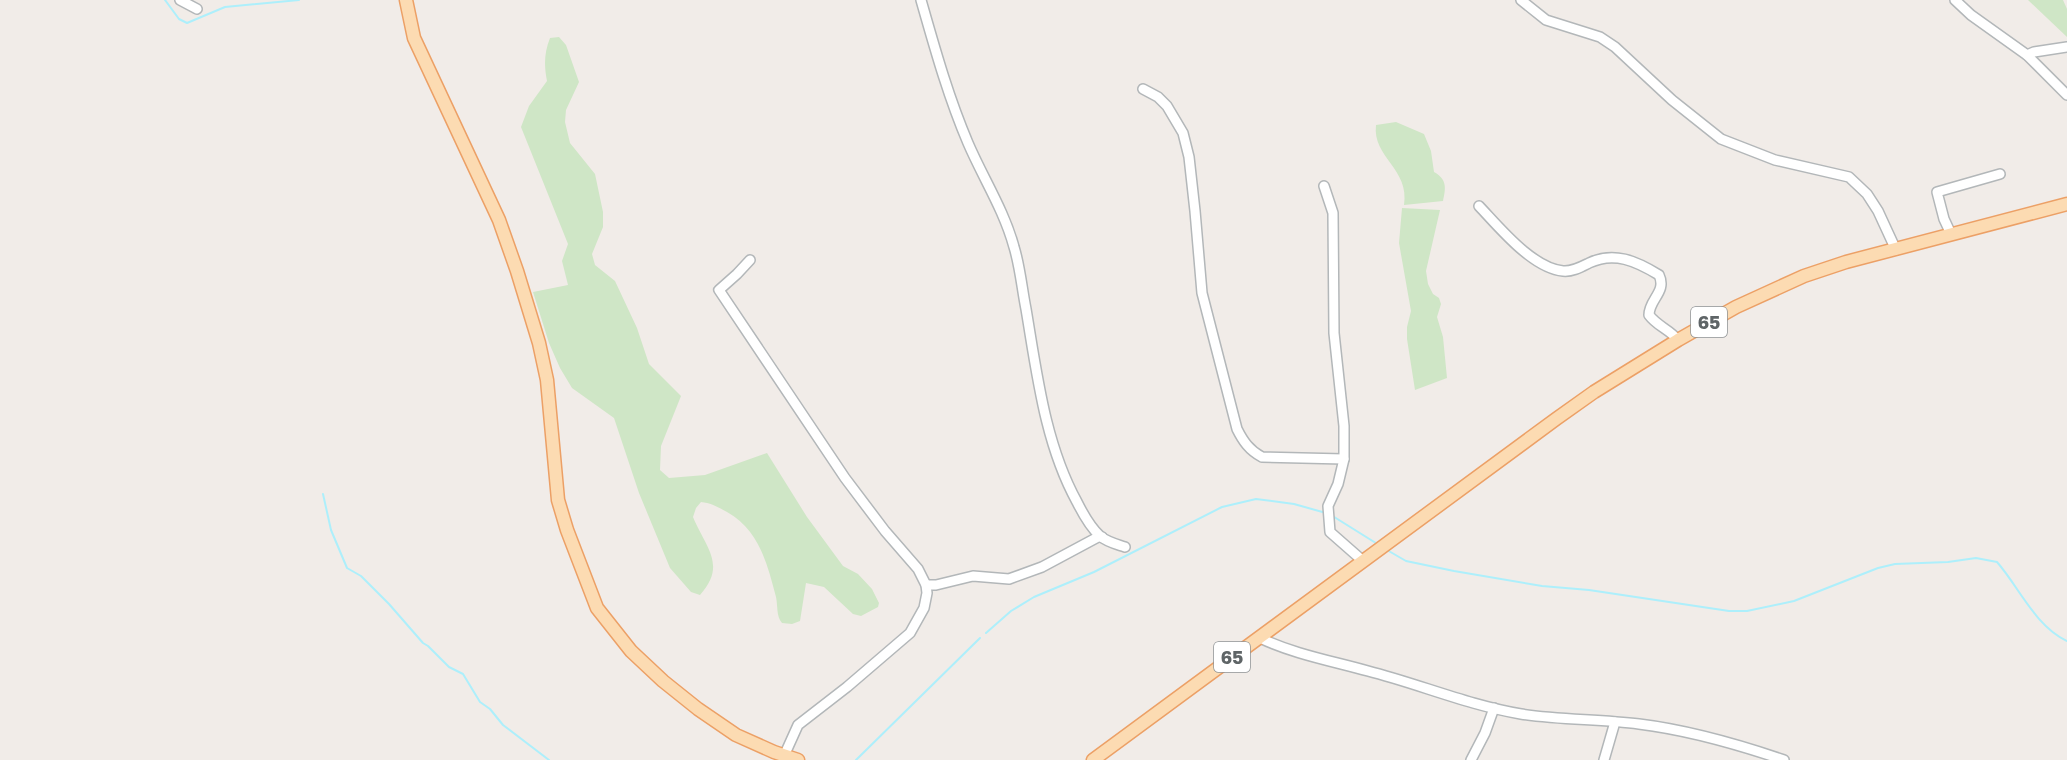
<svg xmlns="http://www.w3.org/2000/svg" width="2067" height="760" viewBox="0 0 2067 760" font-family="'Golos Text',sans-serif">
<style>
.green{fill:#cfe6c6}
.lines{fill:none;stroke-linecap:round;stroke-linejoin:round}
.stream{stroke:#adeffb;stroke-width:2}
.minor-casing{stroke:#b3b7b9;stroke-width:12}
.major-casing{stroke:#eca066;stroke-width:15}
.minor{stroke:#fff;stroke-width:9}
.major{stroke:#fcdbb2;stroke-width:12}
.labels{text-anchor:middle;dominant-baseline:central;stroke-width:6;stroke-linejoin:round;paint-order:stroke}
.shield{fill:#fff;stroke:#8f9395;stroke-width:1.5}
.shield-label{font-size:18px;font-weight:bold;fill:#5f6567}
</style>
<rect width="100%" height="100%" fill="#f1ece8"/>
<g class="green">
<path d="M2028,0H2063L2067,9V37Z"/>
<path d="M559,37L566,45L579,82L566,110L565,122L570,143L595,174L603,212V227L592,254L595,265L615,281L637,328L649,364L681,396L661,446L660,470L669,478L705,475L767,453L807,517L843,566L858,574L872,589L879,603L878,607L861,616L853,614L824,587L806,583L800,621L792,624L782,623C776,616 778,606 776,597C767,563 759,530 727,512C718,507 711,503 701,502L696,508L693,517C706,548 727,565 700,595L691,592L670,568L639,493L614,418L572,388L560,368L549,343L533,292L568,285L562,261L568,244L521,127L529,106L547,81C544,66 544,53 550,38Z"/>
<path d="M1396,122L1424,134L1431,151L1434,172C1447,179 1446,188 1443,201L1404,205C1410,169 1372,157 1376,125Z"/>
<path d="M1402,208L1440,210L1426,271L1428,284L1433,294L1439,298L1441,304L1437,317L1443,337L1447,378L1415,390L1407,339V327L1411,311L1399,243Z"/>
</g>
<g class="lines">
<g class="stream">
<path d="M165,0L179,19L187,23L225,7L299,0"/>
<path d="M323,494L331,530L347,568L361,576L389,604L423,643L428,646L449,667L463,674L480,702L490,709L503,725L549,760"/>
<path d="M1331,515L1379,545"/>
<path d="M1387,550L1406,561L1454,571L1542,586L1589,590L1729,611H1747L1794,601L1878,568L1895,564L1948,562L1976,558L1997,562C2019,587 2035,626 2067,641"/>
<path d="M986,633L1011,611L1034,597L1094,572L1222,507L1256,499L1294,504L1326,513"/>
<path d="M856,760L980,638"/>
</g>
<g class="minor-casing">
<g id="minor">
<path d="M180,0L197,9"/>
<path d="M921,0C935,49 948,96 968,143C983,178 1004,210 1014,247C1020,266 1022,289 1026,309C1037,374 1045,444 1077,502C1083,514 1090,527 1100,536C1107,542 1116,544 1125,547"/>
<path d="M1521,0L1546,20L1600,37L1615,47L1672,100L1721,139L1775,160L1849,177L1867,194L1878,211L1896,250"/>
<path d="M1955,0L1971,15L2027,55L2067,95"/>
<path d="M2027,55L2034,52L2067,47"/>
<path d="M1143,89L1158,97L1167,106L1183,133L1189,157L1195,211L1202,293L1237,429C1243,441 1249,450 1262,457L1344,459"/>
<path d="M1324,186L1333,213L1334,333L1344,426V459L1338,484L1328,506L1330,532L1363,561"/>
<path d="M1479,206C1499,227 1532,268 1563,271C1572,272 1581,267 1589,263C1614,251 1636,261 1659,275C1667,292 1649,299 1649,315C1657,326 1669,329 1678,340"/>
<path d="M1951,234L1944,219L1937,192L2000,174"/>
<path d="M750,260L737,274L719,290L845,478L885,531L918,569L926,585L927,593L924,608L910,633L847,687L798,725L784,756"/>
<path d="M926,585H936L973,576L1009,579L1042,567L1098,537H1102"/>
<path d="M1260,638C1294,654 1332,661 1368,671C1419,684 1468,705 1521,714C1560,720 1600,719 1639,724C1688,730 1737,744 1784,760"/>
<path d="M1471,760L1485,733L1494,708"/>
<path d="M1604,760L1615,722"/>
</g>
</g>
<g class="major-casing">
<g id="major">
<path d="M406,0L414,38L499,220L517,271L539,343L547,380L558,500L567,530L597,608L631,651L663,681L698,709L736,735L774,752L798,760"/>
<path d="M1093,760L1556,419L1594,392L1678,340L1736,307L1804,276L1846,262L2067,204"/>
</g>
</g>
<use href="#minor" class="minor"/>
<use href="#major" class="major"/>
</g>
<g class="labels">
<g class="shield">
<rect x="1691" y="307" width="36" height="30" rx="4.5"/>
<rect x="1214" y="642" width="36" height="30" rx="4.5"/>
</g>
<g class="shield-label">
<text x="1709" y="322">65</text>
<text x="1232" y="657">65</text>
</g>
</g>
</svg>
